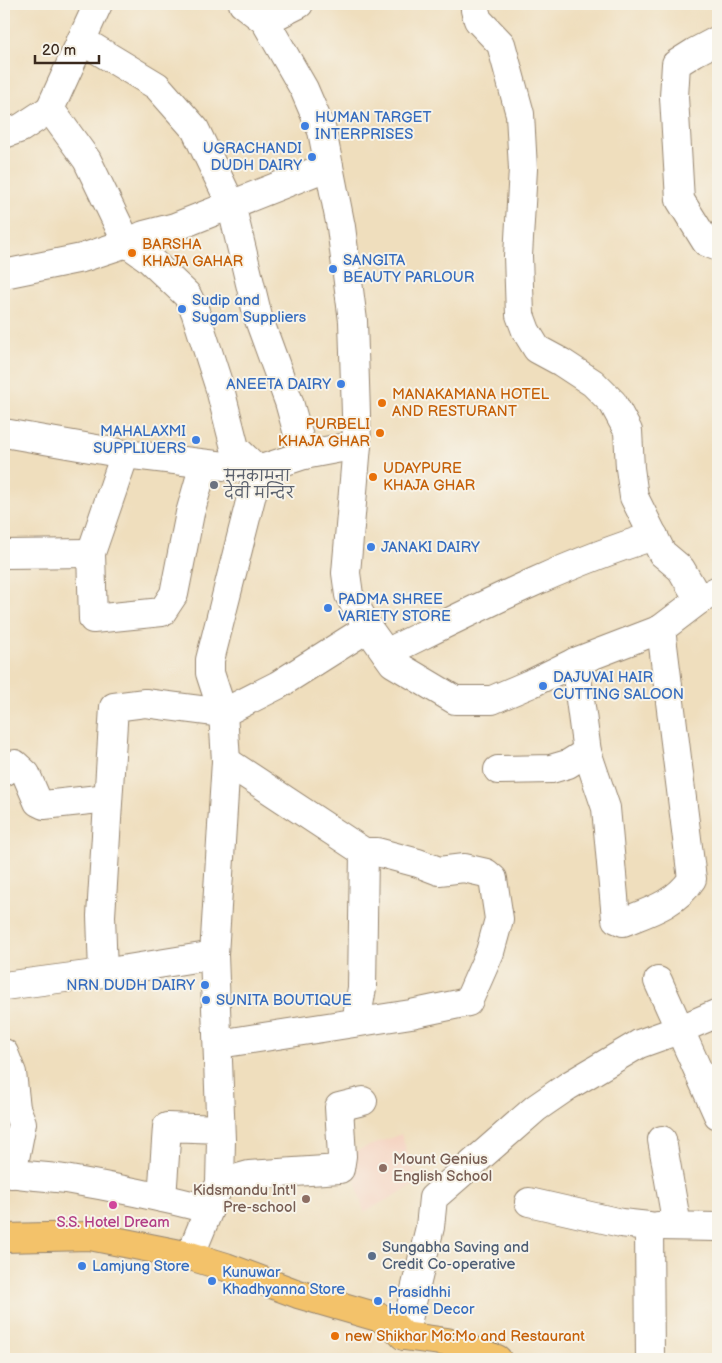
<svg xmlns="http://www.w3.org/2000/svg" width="722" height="1363" viewBox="0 0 722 1363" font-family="'Balsamiq Sans','Playpen Sans Deva',sans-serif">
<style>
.built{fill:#f5d3c1}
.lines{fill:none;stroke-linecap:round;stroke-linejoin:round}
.minor-casing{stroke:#95846e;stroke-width:30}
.major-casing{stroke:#95846e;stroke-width:30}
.minor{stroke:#fff;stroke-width:28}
.major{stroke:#f3c26a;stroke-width:28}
.shop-dot{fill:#3f7fe0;stroke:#f7f3e8;stroke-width:2}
.food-dot{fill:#e8710a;stroke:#f7f3e8;stroke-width:2}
.worship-dot{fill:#6b7280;stroke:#f7f3e8;stroke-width:2}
.education-dot{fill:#8d6e63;stroke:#f7f3e8;stroke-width:2}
.hotel-dot{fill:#d1479c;stroke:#f7f3e8;stroke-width:2}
.service-dot{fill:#5c6f8a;stroke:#f7f3e8;stroke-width:2}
.labels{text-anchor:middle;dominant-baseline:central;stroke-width:4;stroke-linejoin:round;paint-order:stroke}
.shop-label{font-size:15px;fill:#366cbe;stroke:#f7f3e8;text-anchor:start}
.food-label{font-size:15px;fill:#c56008;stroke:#f7f3e8;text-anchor:start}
.worship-label{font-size:15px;fill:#5b616d;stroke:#f7f3e8;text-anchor:start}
.education-label{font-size:15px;fill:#785e54;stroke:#f7f3e8;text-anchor:start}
.hotel-label{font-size:15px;fill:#b23c85;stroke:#f7f3e8}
.service-label{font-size:15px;fill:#4e5e75;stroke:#f7f3e8;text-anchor:start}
</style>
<rect width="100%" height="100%" fill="#f7f3e8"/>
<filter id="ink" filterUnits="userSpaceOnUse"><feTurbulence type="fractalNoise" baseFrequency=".02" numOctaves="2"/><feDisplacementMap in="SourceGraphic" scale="10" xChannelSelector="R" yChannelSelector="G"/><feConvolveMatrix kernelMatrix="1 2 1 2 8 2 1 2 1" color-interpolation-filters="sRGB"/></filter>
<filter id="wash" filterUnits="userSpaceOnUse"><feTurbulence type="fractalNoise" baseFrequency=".0096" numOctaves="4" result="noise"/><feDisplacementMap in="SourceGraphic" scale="20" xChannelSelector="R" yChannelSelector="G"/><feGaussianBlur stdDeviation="1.12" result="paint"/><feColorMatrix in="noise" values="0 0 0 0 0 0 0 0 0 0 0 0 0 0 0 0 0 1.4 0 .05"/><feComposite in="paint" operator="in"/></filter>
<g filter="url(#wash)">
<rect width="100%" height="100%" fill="#efdebd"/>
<path class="built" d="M401,1134L418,1183L364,1212L348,1154Z"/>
</g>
<g filter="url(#ink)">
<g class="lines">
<g class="minor-casing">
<g id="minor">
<path d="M243,4L265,21L304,89L322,131L341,227L353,321L357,445L346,573L349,595L368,628L393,663L455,700H492L532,683L575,662L661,629L699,600"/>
<path d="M475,4V10L478,20L501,44L520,114L523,169L518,256L520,315L526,331L537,349L561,362L593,383L613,403L628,431L630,468L634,497L662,553L681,569L699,600L718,590"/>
<path d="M265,21L299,4"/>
<path d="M81,40L157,86L195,129L231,204L258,317L289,402L304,455"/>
<path d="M718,40L695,52L676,64L674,97L680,200L706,242L718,247"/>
<path d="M4,134L21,128L50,109"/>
<path d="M127,243L148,258L187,295L195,311L220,389L235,448L258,470L210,660V673L223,713L226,761L214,955L221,1140L220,1183L190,1256"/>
<path d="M127,243L144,235L175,227L329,166"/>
<path d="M4,274L82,258L127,243L87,160L50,109L98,4"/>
<path d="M4,433L125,454L258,470L304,455L357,445"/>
<path d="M125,454L91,553L93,619L162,612L174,594L190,513L204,464"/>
<path d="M4,554L91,553"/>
<path d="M386,653C474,610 560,565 654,536"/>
<path d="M575,662L587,752L606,808L616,919L623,922C648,912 676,904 692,879L661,629"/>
<path d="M498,770L551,769L568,764L587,752"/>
<path d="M4,772L15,764L26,774L38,802L44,805L108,798"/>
<path d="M103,973L101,916L114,707L145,703L223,713L278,685L368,628"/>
<path d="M658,981L718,1115"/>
<path d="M4,986L103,973L214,955"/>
<path d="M356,1022L362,988L364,852"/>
<path d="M219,1044L411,1014L468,1002L490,952L499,919L493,879L486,873L464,868L439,871L418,863L377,852H364L226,761"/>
<path d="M4,1053L12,1073L16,1108L22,1123L12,1174"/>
<path d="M662,1140L677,1226"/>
<path d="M4,1172C24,1176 45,1176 65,1179C113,1187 161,1197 208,1209"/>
<path d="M220,1183L249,1175L340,1169L342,1156L339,1107L363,1101"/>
<path d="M162,1198L167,1127L220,1129"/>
<path d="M529,1202L621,1223L649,1226L650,1359"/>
<path d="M658,1226L718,1227"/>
<path d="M404,1336L430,1227L433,1198L536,1108L568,1086L639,1044L681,1029L718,1013"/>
</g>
</g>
<g class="major-casing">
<path id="major" d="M4,1238L90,1236L190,1256L226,1267L298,1294L388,1320L404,1336L447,1342L497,1359"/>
</g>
<use href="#minor" class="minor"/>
<use href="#major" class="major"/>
</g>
</g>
<g class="shop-dot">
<circle cx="305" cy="126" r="5"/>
<circle cx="312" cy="157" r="5"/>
<circle cx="333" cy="269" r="5"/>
<circle cx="182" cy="309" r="5"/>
<circle cx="341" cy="384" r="5"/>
<circle cx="196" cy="440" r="5"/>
<circle cx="371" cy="547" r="5"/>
<circle cx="328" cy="608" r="5"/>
<circle cx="543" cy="686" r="5"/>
<circle cx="205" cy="985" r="5"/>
<circle cx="206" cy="1000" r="5"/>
<circle cx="82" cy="1266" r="5"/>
<circle cx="212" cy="1281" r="5"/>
<circle cx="378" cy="1301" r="5"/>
</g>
<g class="food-dot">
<circle cx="132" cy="253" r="5"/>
<circle cx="382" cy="403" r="5"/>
<circle cx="380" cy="433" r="5"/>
<circle cx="373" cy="477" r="5"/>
<circle cx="335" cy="1336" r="5"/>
</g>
<circle class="worship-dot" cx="214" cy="485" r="5"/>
<g class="education-dot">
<circle cx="383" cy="1168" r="5"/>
<circle cx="306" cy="1199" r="5"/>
</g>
<circle class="hotel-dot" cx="113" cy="1205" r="5"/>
<circle class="service-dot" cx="372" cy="1256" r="5"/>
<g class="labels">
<g class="shop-label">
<text x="315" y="117">HUMAN TARGET<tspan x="315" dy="17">INTERPRISES</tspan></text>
<text x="302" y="148" text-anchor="end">UGRACHANDI<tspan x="302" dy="17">DUDH DAIRY</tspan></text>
<text x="343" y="260">SANGITA<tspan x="343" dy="17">BEAUTY PARLOUR</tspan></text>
<text x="192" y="300">Sudip and<tspan x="192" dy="17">Sugam Suppliers</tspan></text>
<text x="331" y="384" text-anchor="end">ANEETA DAIRY</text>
<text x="186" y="431" text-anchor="end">MAHALAXMI<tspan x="186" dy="17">SUPPLIUERS</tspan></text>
<text x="381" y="547">JANAKI DAIRY</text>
<text x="338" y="599">PADMA SHREE<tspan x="338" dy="17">VARIETY STORE</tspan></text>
<text x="553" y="677">DAJUVAI HAIR<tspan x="553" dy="17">CUTTING SALOON</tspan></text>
<text x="195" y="985" text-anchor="end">NRN DUDH DAIRY</text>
<text x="216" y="1000">SUNITA BOUTIQUE</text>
<text x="92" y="1266">Lamjung Store</text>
<text x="222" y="1272">Kunuwar<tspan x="222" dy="17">Khadhyanna Store</tspan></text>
<text x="388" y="1292">Prasidhhi<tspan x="388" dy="17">Home Decor</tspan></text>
</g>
<g class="food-label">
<text x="142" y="244">BARSHA<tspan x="142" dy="17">KHAJA GAHAR</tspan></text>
<text x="392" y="394">MANAKAMANA HOTEL<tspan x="392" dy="17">AND RESTURANT</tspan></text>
<text x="370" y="424" text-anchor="end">PURBELI<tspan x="370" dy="17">KHAJA GHAR</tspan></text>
<text x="383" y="468">UDAYPURE<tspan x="383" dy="17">KHAJA GHAR</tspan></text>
<text x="345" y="1336">new Shikhar Mo:Mo and Restaurant</text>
</g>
<g class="worship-label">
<text x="224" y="476">मनकामना<tspan x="224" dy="17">देवी मन्दिर</tspan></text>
</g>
<g class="education-label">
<text x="393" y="1159">Mount Genius<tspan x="393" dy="17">English School</tspan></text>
<text x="296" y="1190" text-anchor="end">Kidsmandu Int'l<tspan x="296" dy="17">Pre-school</tspan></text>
</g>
<g class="hotel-label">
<text x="113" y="1222">S.S. Hotel Dream</text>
</g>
<g class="service-label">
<text x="382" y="1247">Sungabha Saving and<tspan x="382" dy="17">Credit Co-operative</tspan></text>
</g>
</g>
<rect width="722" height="1363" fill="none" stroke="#f7f3e8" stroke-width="20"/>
<path d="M35 55v8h64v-8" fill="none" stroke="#3b2a1e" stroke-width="2.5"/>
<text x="42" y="55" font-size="15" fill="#3b2a1e" stroke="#f7f3e8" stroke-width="4" paint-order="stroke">20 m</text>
</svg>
